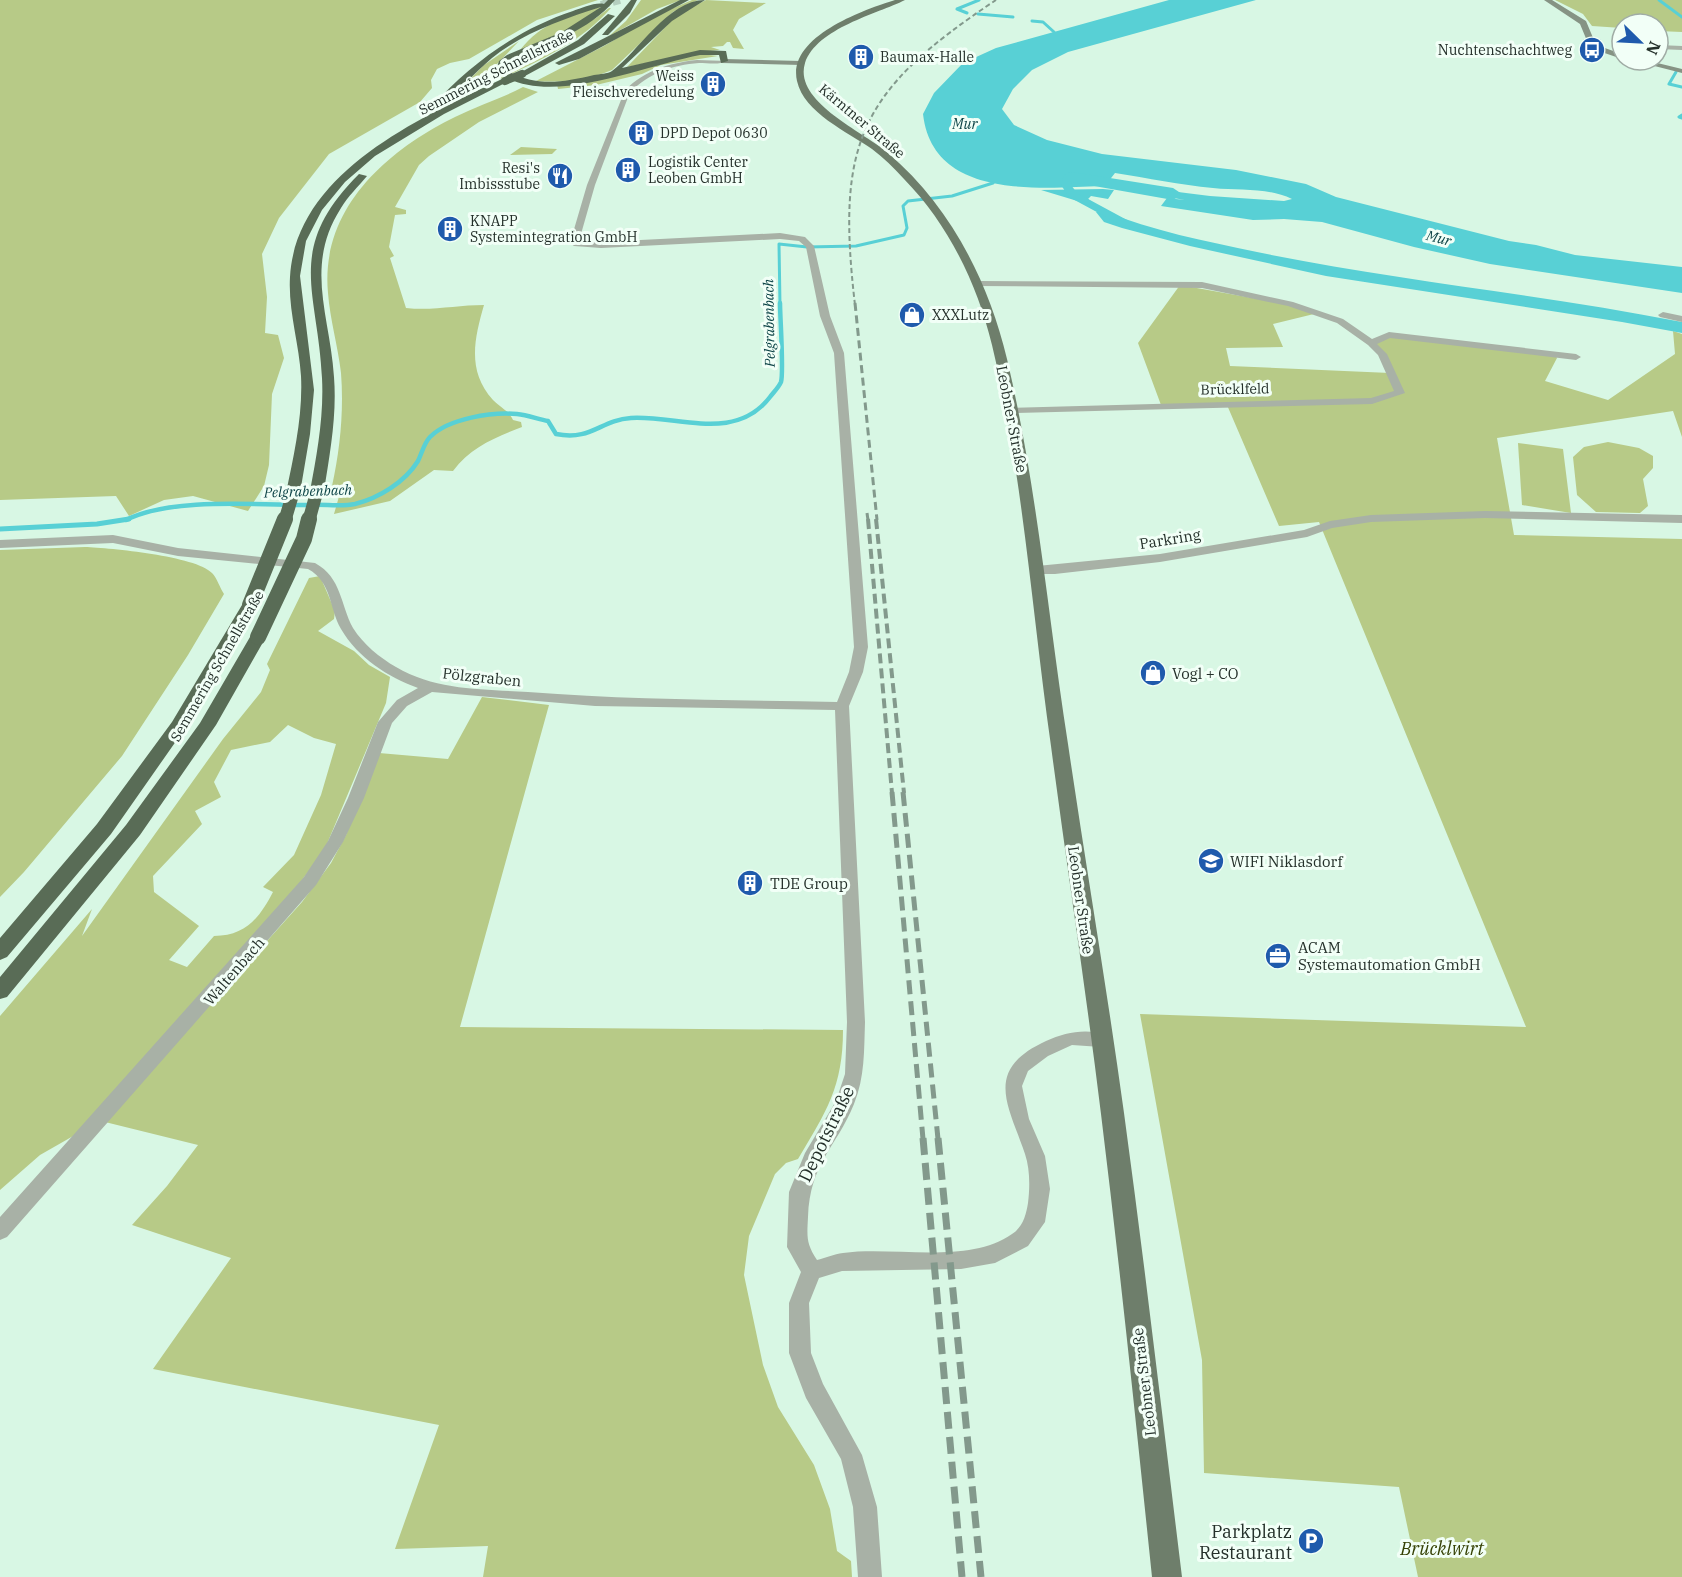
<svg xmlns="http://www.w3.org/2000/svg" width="1682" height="1577" viewBox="0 0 1682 1577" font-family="'IBM Plex Serif',serif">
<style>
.green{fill:#b7ca87;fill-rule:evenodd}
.water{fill:#58d0d5}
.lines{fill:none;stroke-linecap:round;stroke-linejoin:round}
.stream-far2{stroke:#58d0d5;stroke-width:3}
.stream-far1{stroke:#58d0d5;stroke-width:4.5}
.stream{stroke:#58d0d5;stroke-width:5}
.canal{fill:#58d0d5;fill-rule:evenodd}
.river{fill:#58d0d5;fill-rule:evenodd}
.highway-tunnel{stroke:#b4cfbf;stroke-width:8;stroke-dasharray:8 4;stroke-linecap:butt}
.street{fill:#a8b1a6;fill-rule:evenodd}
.secondary{fill:#869384;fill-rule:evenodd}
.primary{fill:#6e7e6b;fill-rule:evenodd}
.highway{fill:#596c56;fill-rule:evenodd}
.rail-far4{stroke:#83998c;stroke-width:2;stroke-dasharray:5 3;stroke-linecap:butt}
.rail-far3{stroke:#83998c;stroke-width:3;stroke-dasharray:8 4.5;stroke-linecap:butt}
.rail-far2{stroke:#83998c;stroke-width:4;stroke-dasharray:10 5;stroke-linecap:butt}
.rail-far1{stroke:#83998c;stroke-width:5;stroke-dasharray:14 7;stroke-linecap:butt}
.rail{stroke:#83998c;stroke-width:7;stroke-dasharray:17 8;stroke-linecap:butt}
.highway-bridge-far2{stroke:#596c56;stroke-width:8}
.highway-bridge-far1{stroke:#596c56;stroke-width:13}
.highway-bridge{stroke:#596c56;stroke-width:16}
.labels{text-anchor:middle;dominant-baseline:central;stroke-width:6;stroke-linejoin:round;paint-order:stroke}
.far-poi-label{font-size:14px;fill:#24302a;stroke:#f2fff7;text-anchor:start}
.far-street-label{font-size:14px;fill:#24302a;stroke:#f2fff7}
.far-water-label{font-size:14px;font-style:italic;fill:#0d4447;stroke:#f2fff7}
.street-label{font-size:15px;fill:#24302a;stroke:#f2fff7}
.poi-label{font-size:15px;fill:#24302a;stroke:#f2fff7;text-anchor:start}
.near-street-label{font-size:18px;fill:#24302a;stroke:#f2fff7}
.near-poi-label{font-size:18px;fill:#24302a;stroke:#f2fff7;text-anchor:end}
.near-park-label{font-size:18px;font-style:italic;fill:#354104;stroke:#f2fff7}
</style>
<rect width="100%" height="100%" fill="#d8f7e4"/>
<g class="green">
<path d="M0,0H598L537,20L469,59L450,63L437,69L431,80L432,88L420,102L329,154L279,218L262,254L267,297L265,333L278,335L284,358L272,394L269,465L264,486L248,511L193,496L164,500L129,516L116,496L0,500Z"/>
<path d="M603,0H608C585,25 551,37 520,50C542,23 564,17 600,7Z"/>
<path d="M641,0H681L657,9L608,37L626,21Z"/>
<path d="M692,0H698L673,12L612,70C589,80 561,83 536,81L604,46L655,16Z"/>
<path d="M706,0L766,3L739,19L733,30L744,49L733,48L730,42H727L723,46L711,47L720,50L699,52L627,67L678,14Z"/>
<path d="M1555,0H1682V32L1658,31V24H1622V28L1592,26L1583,14Z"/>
<path d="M609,8H611C583,40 547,57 509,75L505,70L509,61L596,18Z"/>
<path d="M519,41L496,65L497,72L504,77L449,100L484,65Z"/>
<path d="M700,54L718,56L661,65L642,74L596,85L558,89L557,84Z"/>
<path d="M523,87L538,92L479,122L429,156L419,165L395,207L406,210V214L395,215L389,247L394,256L390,258L406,308C433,311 457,305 484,305C474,340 467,371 493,400C501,408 508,410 513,420L521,422L522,427C494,438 471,447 453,471L434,470L390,501L334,514L342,486H332C340,450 344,411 341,373C338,346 330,320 328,293C320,209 386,151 455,117C479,105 503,98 523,87Z"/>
<path d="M521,147L557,149L552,154L510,155Z"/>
<path d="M1180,285L1297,306L1318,313L1273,324L1283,347L1226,348L1230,366L1390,373L1371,343L1389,335L1555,354L1557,358L1545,381L1608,400L1675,354L1673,331L1682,334V437L1673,411L1497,438L1514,535L1682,539V1577H1418L1399,1487L1204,1473L1202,1360L1140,1014L1526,1027L1319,522L1279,526L1227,405H1161L1138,343Z"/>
<path d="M1608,442L1639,448L1653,456V468L1643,479L1648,506L1640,513L1596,512L1577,495L1573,457L1584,447Z"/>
<path d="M1518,443L1563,449L1571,513L1522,505Z"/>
<path d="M85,547C110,548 196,556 212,573C217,578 220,588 224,594L188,655L122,756L24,872L0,897V550Z"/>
<path d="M320,576L335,611L334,619L318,631L354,651L369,665L390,677L386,703L324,851L261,934L89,1127L40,1155L0,1190V1016L92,909L82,936L223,739L261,692L270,670L267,664L309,578ZM288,725L314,738L336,744L321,795L294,855L263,887L273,892C260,917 246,936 214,936L187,967L169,960L199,926L154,892L153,876L202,824L195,811L221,797L214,782L231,750L270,742Z"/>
<path d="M482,697L549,705L460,1027L843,1030C843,1087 826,1112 798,1159L786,1163L775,1174L749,1236L744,1275L763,1365L778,1407L814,1465L830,1509L837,1551L851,1561L852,1577H483L488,1546L395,1549L439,1425L153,1369L231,1258L132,1225L167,1186L198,1145L105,1122L302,902L331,863L346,835L379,753L448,759Z"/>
</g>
<g class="water">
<path d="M1169,0H1256L1068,52L1032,70L1013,89L1002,109L1014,125L1047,140L1102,154L1236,170L1306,184L1336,197L1509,241L1536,245L1575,255L1682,267V293L1490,264L1414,247L1322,222L1284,219L1253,220L1161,206L1167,198L1185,200L1126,190L1130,186L1210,196L1284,201L1292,199C1267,187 1240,191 1213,188C1180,185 1148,178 1115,173L1108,182L1119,184L1115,189L1102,186C1039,188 933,200 923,114L934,93L963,63L996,48Z"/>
<path d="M1103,189L1114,190L1108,199L1091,196L1088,199L1092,202L1084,203L1041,190Z"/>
<path d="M1104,211C1152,231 1206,241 1257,252C1398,281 1541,294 1682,322V333L1622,322L1326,276L1190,246L1122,228L1104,222L1096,212Z"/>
</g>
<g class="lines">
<g class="stream-far2">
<path d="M1659,0L1682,17"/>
<path d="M967,13L957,9L979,0"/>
<path d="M978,14L1013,17"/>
<path d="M1032,21L1043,22L1054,32"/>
<path d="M1676,72L1669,84L1682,87"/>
<path d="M1682,115L1679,117L1682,118"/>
<path d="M780,305L779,244L807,247L856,246L904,235L907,228L903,206L908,201L952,196L993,183"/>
</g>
<path class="stream-far1" d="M126,520C171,497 258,505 310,505C324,504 341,507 355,504C379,498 405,482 418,461C422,453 424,443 430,437C449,418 492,412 517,414C527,415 538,419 548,421L556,434C592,441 600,420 631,418C678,415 735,443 770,397C773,393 779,387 781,382C784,372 780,317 780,303"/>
<path class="stream" d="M0,529L97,524L129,519"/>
<path class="canal" d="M1064,174L1073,176L1071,185L1077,193L1127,220V224H1119L1069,197L1061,185Z"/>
<path class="river" d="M1072,172L1173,188L1182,194L1173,200L1066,181L1063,177L1066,173Z"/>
<path class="highway-tunnel" d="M601,5L620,0"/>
<g class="street">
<path d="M1658,45L1682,46V50L1658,49Z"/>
<path d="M697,60L727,61C720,65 708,63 699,63C672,65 650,73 630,92L595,185L579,241L601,242L780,233L805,237L814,246L830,316L844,353L868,647L863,672L849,706L865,1022C864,1050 865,1077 854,1104C836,1148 810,1163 808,1217C807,1237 806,1243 817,1260C825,1258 834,1254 843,1253C894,1246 968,1265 1012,1234C1023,1227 1026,1215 1028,1203C1030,1187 1030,1169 1025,1154C1008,1104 983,1070 1046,1041C1066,1032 1086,1028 1107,1035L1110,1040L1107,1045L1101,1047L1072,1045L1048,1056L1028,1071L1022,1086L1029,1119L1045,1156L1050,1189L1045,1222L1028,1246L995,1263L961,1269L842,1271L819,1278L809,1303L811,1353L823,1384L862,1455L877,1507L882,1577H858L853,1507L841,1459L806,1398L789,1353V1303L801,1272L787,1247L789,1192L805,1153L836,1101L845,1074L847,1022L835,710L595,706L432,692L407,706L392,723L364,798L343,842L316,885L7,1237L0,1240V1217L304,877L328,841L348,798L378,722L397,700L418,688C388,677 358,658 341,629C329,608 332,582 308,569L178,556L113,543L0,548V540L113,535L178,548L315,563C342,578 340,604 353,628C363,644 380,658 396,667C437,691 483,689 528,692C631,700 734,700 837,702L849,672L854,647L834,353L820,316L806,247L799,241L780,239L601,248L574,246L570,243L587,185L625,90C646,70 669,63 697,60Z"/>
<path d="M979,281L1202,282L1293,302L1343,319L1372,339L1389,332L1576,354L1581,357L1576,360L1390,338L1377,344L1387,354L1405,393L1372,404L1011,413L1007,412V408L1371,398L1394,391L1378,355L1368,345L1337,323L1288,306L1202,288L976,286V282Z"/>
<path d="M1663,312L1682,316V322L1660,317L1658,315Z"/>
<path d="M1485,511L1682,515V523L1485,518L1371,522L1332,528L1307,537L1160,562L1055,574H1037L1031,570L1037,566L1160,554L1304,530L1330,521L1371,515Z"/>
</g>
<g class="secondary">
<path d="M1544,0H1552L1586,21L1596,45L1622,54V59L1590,48L1580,24Z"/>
<path d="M724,59L801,61L805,63L801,65L721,63Z"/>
<path d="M1631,60H1645L1682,69V73Z"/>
</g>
<path class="primary" d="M895,0H905C877,14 817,28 805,63C793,102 864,132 888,153C950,206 988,280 1007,359C1037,486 1048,616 1068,744C1086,867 1107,989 1124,1113C1145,1267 1163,1422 1182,1577H1152C1136,1423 1120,1268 1101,1114C1086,991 1067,868 1051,746C1032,612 1023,476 992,345C977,283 948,224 904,179C894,168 884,158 872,149C848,132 804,113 797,81C787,37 863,10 895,0Z"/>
<g class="highway">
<path d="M608,0H615C589,31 549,43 513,59L506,64L504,69C535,87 560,83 594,75C599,74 608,74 612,71C638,52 668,0 705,0L672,21L622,68L700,50L726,51L728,61L721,63L719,55H700C645,65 542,111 496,70L499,61L507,55L562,32L601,7C563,19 523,33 492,58C473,74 457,93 438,109L431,107C471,64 516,30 573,11C582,8 595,2 604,4Z"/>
<path d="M631,0H637L630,13L608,35H602Z"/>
<path d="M680,0H689L579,59L559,65L555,63Z"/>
<path d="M608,14L615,16L584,44L525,76L518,74L578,40Z"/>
<path d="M502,79L509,81L444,114L375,156L345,182L322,210L306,241L300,276L314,390L310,434L300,493L293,497L288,496L286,493C294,455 303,415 301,376C299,343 288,310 290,277C296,172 420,118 502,79Z"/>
<path d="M359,174L367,176C358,187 348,196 341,208C304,266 330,315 334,377C337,415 330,453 324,491L317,495L310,491C317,454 324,416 322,378C318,290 284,249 359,174Z"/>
<path d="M250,600L258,605L188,724L111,834L7,957L0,960V938L97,824L172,722L242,605Z"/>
<path d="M258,632L266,637L216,725L140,835L7,997L0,999V977L126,825L200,723L250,637Z"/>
</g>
<path class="rail-far4" d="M855,305C836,143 859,91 996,0"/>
<g class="rail-far3">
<path d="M855,303L877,520"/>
<path d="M867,513L868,520"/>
</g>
<g class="rail-far2">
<path d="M868,519L892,793"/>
<path d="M876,519L904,793"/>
</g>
<g class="rail-far1">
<path d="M892,792L923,1139"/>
<path d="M903,792L938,1139"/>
</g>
<g class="rail">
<path d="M923,1138L962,1577"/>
<path d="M938,1138L981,1577"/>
</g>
<path class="highway-bridge-far2" d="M505,81L522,74"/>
<g class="highway-bridge-far1">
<path d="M285,520L293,493"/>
<path d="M309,520L317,491"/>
</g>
<g class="highway-bridge">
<path d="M250,605L285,519"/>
<path d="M258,637L304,539L309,519"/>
</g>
</g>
<defs>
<g id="bus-disc" transform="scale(1.35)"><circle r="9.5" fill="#1f5aac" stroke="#f2fff7"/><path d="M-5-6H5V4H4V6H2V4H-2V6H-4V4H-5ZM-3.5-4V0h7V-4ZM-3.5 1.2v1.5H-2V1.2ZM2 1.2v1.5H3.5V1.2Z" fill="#fff"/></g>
<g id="building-disc" transform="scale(1.35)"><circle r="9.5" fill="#1f5aac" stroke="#f2fff7"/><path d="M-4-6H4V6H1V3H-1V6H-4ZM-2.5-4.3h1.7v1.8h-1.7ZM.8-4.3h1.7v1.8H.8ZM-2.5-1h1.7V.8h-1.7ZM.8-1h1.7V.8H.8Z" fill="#fff"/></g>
<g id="restaurant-disc" transform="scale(1.35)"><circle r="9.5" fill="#1f5aac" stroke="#f2fff7"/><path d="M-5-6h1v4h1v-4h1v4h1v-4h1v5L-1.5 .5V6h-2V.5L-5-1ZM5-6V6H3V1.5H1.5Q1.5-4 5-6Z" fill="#fff"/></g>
<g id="shop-disc" transform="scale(1.35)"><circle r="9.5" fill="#1f5aac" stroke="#f2fff7"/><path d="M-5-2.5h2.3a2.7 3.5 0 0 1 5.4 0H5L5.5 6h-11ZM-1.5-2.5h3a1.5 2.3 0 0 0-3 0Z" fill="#fff"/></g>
<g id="school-disc" transform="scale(1.35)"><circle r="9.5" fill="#1f5aac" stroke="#f2fff7"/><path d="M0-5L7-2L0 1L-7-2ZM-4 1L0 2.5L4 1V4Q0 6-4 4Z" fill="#fff"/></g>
<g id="office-disc" transform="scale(1.35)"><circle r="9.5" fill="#1f5aac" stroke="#f2fff7"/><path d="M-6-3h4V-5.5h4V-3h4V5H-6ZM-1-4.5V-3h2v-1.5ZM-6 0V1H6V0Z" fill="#fff"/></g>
<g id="parking-disc" transform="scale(1.35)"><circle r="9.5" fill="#1f5aac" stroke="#f2fff7"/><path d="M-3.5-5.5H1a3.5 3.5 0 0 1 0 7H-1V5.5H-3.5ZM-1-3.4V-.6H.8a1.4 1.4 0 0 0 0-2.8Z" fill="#fff"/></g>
</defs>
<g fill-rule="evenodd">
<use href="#bus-disc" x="1592" y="50"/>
<use href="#building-disc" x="861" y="57"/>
<use href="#building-disc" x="713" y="84"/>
<use href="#building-disc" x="641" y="133"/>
<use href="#building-disc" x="628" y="170"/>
<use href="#restaurant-disc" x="560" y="176"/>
<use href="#building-disc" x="450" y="229"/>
<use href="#shop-disc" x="912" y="315"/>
<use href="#shop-disc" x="1153" y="673"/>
<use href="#school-disc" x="1211" y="861"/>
<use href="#building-disc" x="750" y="883"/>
<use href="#office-disc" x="1278" y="956"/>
<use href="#parking-disc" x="1311" y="1541"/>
</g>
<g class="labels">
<g class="far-poi-label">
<text x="1572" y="50" text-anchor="end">Nuchtenschachtweg</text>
<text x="880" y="57">Baumax-Halle</text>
<text x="694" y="76" text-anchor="end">Weiss<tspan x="694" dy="16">Fleischveredelung</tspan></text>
<text x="660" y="133">DPD Depot 0630</text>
<text x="648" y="162">Logistik Center<tspan x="648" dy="16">Leoben GmbH</tspan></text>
<text x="540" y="168" text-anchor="end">Resi's<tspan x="540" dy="16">Imbissstube</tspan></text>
<text x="470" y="221">KNAPP<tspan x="470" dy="16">Systemintegration GmbH</tspan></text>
<text x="932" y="315">XXXLutz</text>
</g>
<g class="far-street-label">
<text transform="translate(496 72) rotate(-27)">Semmering Schnellstraße</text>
<text transform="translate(862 121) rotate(40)">Kärntner Straße</text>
<text transform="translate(1235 389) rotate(-1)">Brücklfeld</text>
<text transform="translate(217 666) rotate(-60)">Semmering Schnellstraße</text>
</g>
<g class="far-water-label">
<text x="965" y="124">Mur</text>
<text transform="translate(1439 238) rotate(14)">Mur</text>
<text transform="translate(769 323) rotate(-91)">Pelgrabenbach</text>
<text transform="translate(308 491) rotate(-2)">Pelgrabenbach</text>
</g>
<g class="street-label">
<text transform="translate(1012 419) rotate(79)">Leobner Straße</text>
<text transform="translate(1170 539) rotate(-9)">Parkring</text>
<text transform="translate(482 677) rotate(6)">Pölzgraben</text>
<text transform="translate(1081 900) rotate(82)">Leobner Straße</text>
<text transform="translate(234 971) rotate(-49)">Waltenbach</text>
<text transform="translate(1144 1382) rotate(-97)">Leobner Straße</text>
</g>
<g class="poi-label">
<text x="1172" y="673">Vogl + CO</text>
<text x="1230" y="861">WIFI Niklasdorf</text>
<text x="770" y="883">TDE Group</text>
<text x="1298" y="947">ACAM<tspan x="1298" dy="17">Systemautomation GmbH</tspan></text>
</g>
<g class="near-street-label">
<text transform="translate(826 1134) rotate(-64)">Depotstraße</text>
</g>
<g class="near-poi-label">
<text x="1292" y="1531">Parkplatz<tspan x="1292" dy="21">Restaurant</tspan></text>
</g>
<g class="near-park-label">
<text x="1442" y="1548">Brücklwirt</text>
</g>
</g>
<g transform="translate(1640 42) rotate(114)"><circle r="28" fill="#f2fff7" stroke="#a0aca5" stroke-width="1.5"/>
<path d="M0-4.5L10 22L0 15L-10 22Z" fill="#1f5aac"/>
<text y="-9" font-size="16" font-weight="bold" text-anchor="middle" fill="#24302a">N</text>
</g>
</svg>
